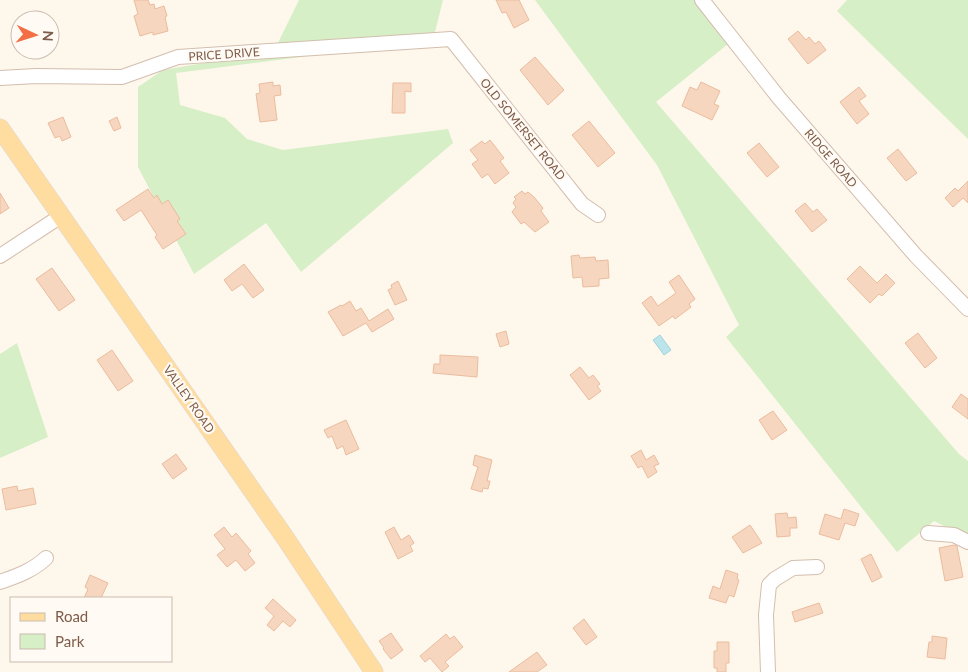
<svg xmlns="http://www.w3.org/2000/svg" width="968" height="672" viewBox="0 0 968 672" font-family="Lato,sans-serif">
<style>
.green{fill:#d6efc6}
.water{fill:#bce4eb;stroke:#a1d4de}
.building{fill:#f7d6bf;stroke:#ebbc9e}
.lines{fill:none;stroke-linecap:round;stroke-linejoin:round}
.minor-casing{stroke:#d3beae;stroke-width:16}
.major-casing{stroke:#ddd5d0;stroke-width:19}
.minor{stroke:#fff;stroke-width:14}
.major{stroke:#ffdda1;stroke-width:18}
.labels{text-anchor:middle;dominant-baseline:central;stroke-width:4.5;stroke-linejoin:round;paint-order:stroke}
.street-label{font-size:12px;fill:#7e5c49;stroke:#fffaf3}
</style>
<rect width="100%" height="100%" fill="#fef7eb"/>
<g class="green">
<path d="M299,0H443L433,40L176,73L180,105L225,118L247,139L283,150L448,129L453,143L301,272L266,223L194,274L138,167V87L163,70L274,51Z"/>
<path d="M535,0H711L728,44L656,102L959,454L968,461V538L934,521L897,552L726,337L739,325L657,165Z"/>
<path d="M847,0H968V139L837,11Z"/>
<path d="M17,343L48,437L0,458V354Z"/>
</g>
<path class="water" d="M660,335L671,350L664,355L653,340Z"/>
<g class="building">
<path d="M134,0H148L150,5L154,4L155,9L164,6L167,16L165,17L168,31L153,35V32L140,36L134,16L138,14Z"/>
<path d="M496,0H519L529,20L514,28L506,12L502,13Z"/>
<path d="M798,31L806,40L809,37L815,44L819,41L826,50L808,64L788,39Z"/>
<path d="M535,57L564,90L548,105L520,70Z"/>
<path d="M273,82V86L280,85L281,95L274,96L277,120L260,122L256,94L260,93L259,84Z"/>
<path d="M701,82L720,91L714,104L719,106L712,120L682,106L690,87L697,90Z"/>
<path d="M393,83H411V92L405,91V113H392Z"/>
<path d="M859,87L866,96L859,101L869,114L857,124L840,102Z"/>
<path d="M63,117L71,137L62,141L60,136L55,138L48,123Z"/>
<path d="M117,117L121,128L114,131L109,121Z"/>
<path d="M589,121L615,153L598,167L572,135Z"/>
<path d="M490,140L504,158L500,161L509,173L495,184L488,174L482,178L472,164L478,160L470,150L482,141L485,144Z"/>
<path d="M759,143L779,167L767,177L747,153Z"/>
<path d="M898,149L917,173L906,181L887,158Z"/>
<path d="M968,181V203L963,198L953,207L945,198L955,188L958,191Z"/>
<path d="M148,189L154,198L157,195L162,204L168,200L180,219L177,221L186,234L163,249L155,237L157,235L141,210L124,221L116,210Z"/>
<path d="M522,191L525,194L528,192L534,197L543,208L541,211L549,222L535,232L524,222L521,224L512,212L516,207L513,203L516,199L514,197Z"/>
<path d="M0,193L9,208L0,214Z"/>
<path d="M805,203L813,212L817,209L827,220L812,232L795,211Z"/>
<path d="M579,255L580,258L595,257L596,261L608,260L609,278L599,279V286L583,287L582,277L573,278L571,256Z"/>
<path d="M244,264L264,290L253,298L242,284L232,291L224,280Z"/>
<path d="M860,266L877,283L886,274L895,283L882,296L879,294L870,303L847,279Z"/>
<path d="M52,268L75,300L59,311L36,279Z"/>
<path d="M679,275L695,299L689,304L691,307L675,319L673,316L659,326L642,303L651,296L658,306L676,293L669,282Z"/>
<path d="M398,281L407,300L395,305L388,290L392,288L391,285Z"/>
<path d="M350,301L356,311L361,308L369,321L388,309L394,319L372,332L366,323L343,336L328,312L341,305L342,306Z"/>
<path d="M506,331L509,344L500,347L496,334Z"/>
<path d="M918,333L937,358L925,368L905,343Z"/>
<path d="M112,350L133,381L118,391L97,360Z"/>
<path d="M440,355L478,357L477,377L433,373L434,364H440Z"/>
<path d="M580,367L589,378L593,375L600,384L597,386L601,391L589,400L570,375Z"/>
<path d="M961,394L968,399V419L952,407Z"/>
<path d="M773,411L787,430L772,440L759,420Z"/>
<path d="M346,420L359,449L346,455L343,446L337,449L332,436L328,438L324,430Z"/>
<path d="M641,450L646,460L654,455L659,464L654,466L657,472L648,478L642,466L638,468L631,456Z"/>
<path d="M176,454L187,469L173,479L162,464Z"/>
<path d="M475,455L492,460L487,481H490L488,489L483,488L482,492L471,489L478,467L473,465Z"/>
<path d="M17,486L18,491L33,488L36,504L6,510L2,489Z"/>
<path d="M844,509L859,514L855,526L845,523L839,540L819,534L825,514L841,519Z"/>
<path d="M787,513L788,518L796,517L797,528H790V536L777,537L775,514Z"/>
<path d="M750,525L762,543L743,553L732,537Z"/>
<path d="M224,527L232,537L236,533L251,551L248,554L255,563L245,571L236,560L227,567L217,555L225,549L214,535Z"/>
<path d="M394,527L401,540L409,535L414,543L410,546L413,551L398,559L385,532Z"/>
<path d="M954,545L957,546L963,577L945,581L939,548Z"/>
<path d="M871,554L882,577L872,582L861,559Z"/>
<path d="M726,570L738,574L737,579L739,580L734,597L729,595L726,603L709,598L713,586L720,589Z"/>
<path d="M90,575L108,583L101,598H84L88,589L85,587Z"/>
<path d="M273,599L296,620L290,627L283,621L274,631L267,625L274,616L265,608Z"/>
<path d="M819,603L823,613L795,622L792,612Z"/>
<path d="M584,619L597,637L586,645L573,628Z"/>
<path d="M391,633L403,650L391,659L383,649L384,648L379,641Z"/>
<path d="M446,634L450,639L454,636L463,647L445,662L449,666L442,672L430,658L425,662L420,656Z"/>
<path d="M932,636L947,638L945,659L927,657L929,642H932Z"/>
<path d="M717,642H729V663H726V672H717V668H714V651H717Z"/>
<path d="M537,652L547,665L537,672H509Z"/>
</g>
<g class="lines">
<g class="minor-casing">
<g id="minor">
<path d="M702,0L779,98L916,256L968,309"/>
<path d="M0,78L36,76L122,77L178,57L451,39L582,204L598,215"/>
<path d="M0,256L61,216"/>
<path d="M928,533L954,535L968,542"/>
<path d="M0,582C17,576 32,571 46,558"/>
<path d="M768,672L766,615L769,585L775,579L793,568L817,567"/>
</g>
</g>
<g class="major-casing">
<path id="major" d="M0,128L286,539L374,672"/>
</g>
<use href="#minor" class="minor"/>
<use href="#major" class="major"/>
</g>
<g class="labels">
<g class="street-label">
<text transform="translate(224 54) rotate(-4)">PRICE DRIVE</text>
<text transform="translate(523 129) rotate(51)">OLD SOMERSET ROAD</text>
<text transform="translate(831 158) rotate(49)">RIDGE ROAD</text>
<text transform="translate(189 399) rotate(55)">VALLEY ROAD</text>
</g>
</g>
<rect x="10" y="597" width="162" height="65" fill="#fffaf3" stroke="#cbbbaf"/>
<rect x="20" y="613" width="25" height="8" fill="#ffdda1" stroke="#cbbbaf"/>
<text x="55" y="622" font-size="15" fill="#7e5c49">Road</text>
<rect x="20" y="634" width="25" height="15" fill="#d6efc6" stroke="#cbbbaf"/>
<text x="55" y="647" font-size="15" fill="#7e5c49">Park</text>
<g transform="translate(35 35) rotate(94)"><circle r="24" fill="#fffaf3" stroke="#cbbbaf"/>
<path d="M0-4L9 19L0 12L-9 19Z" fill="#f36d45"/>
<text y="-8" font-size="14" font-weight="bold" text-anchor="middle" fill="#7e5c49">N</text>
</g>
</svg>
